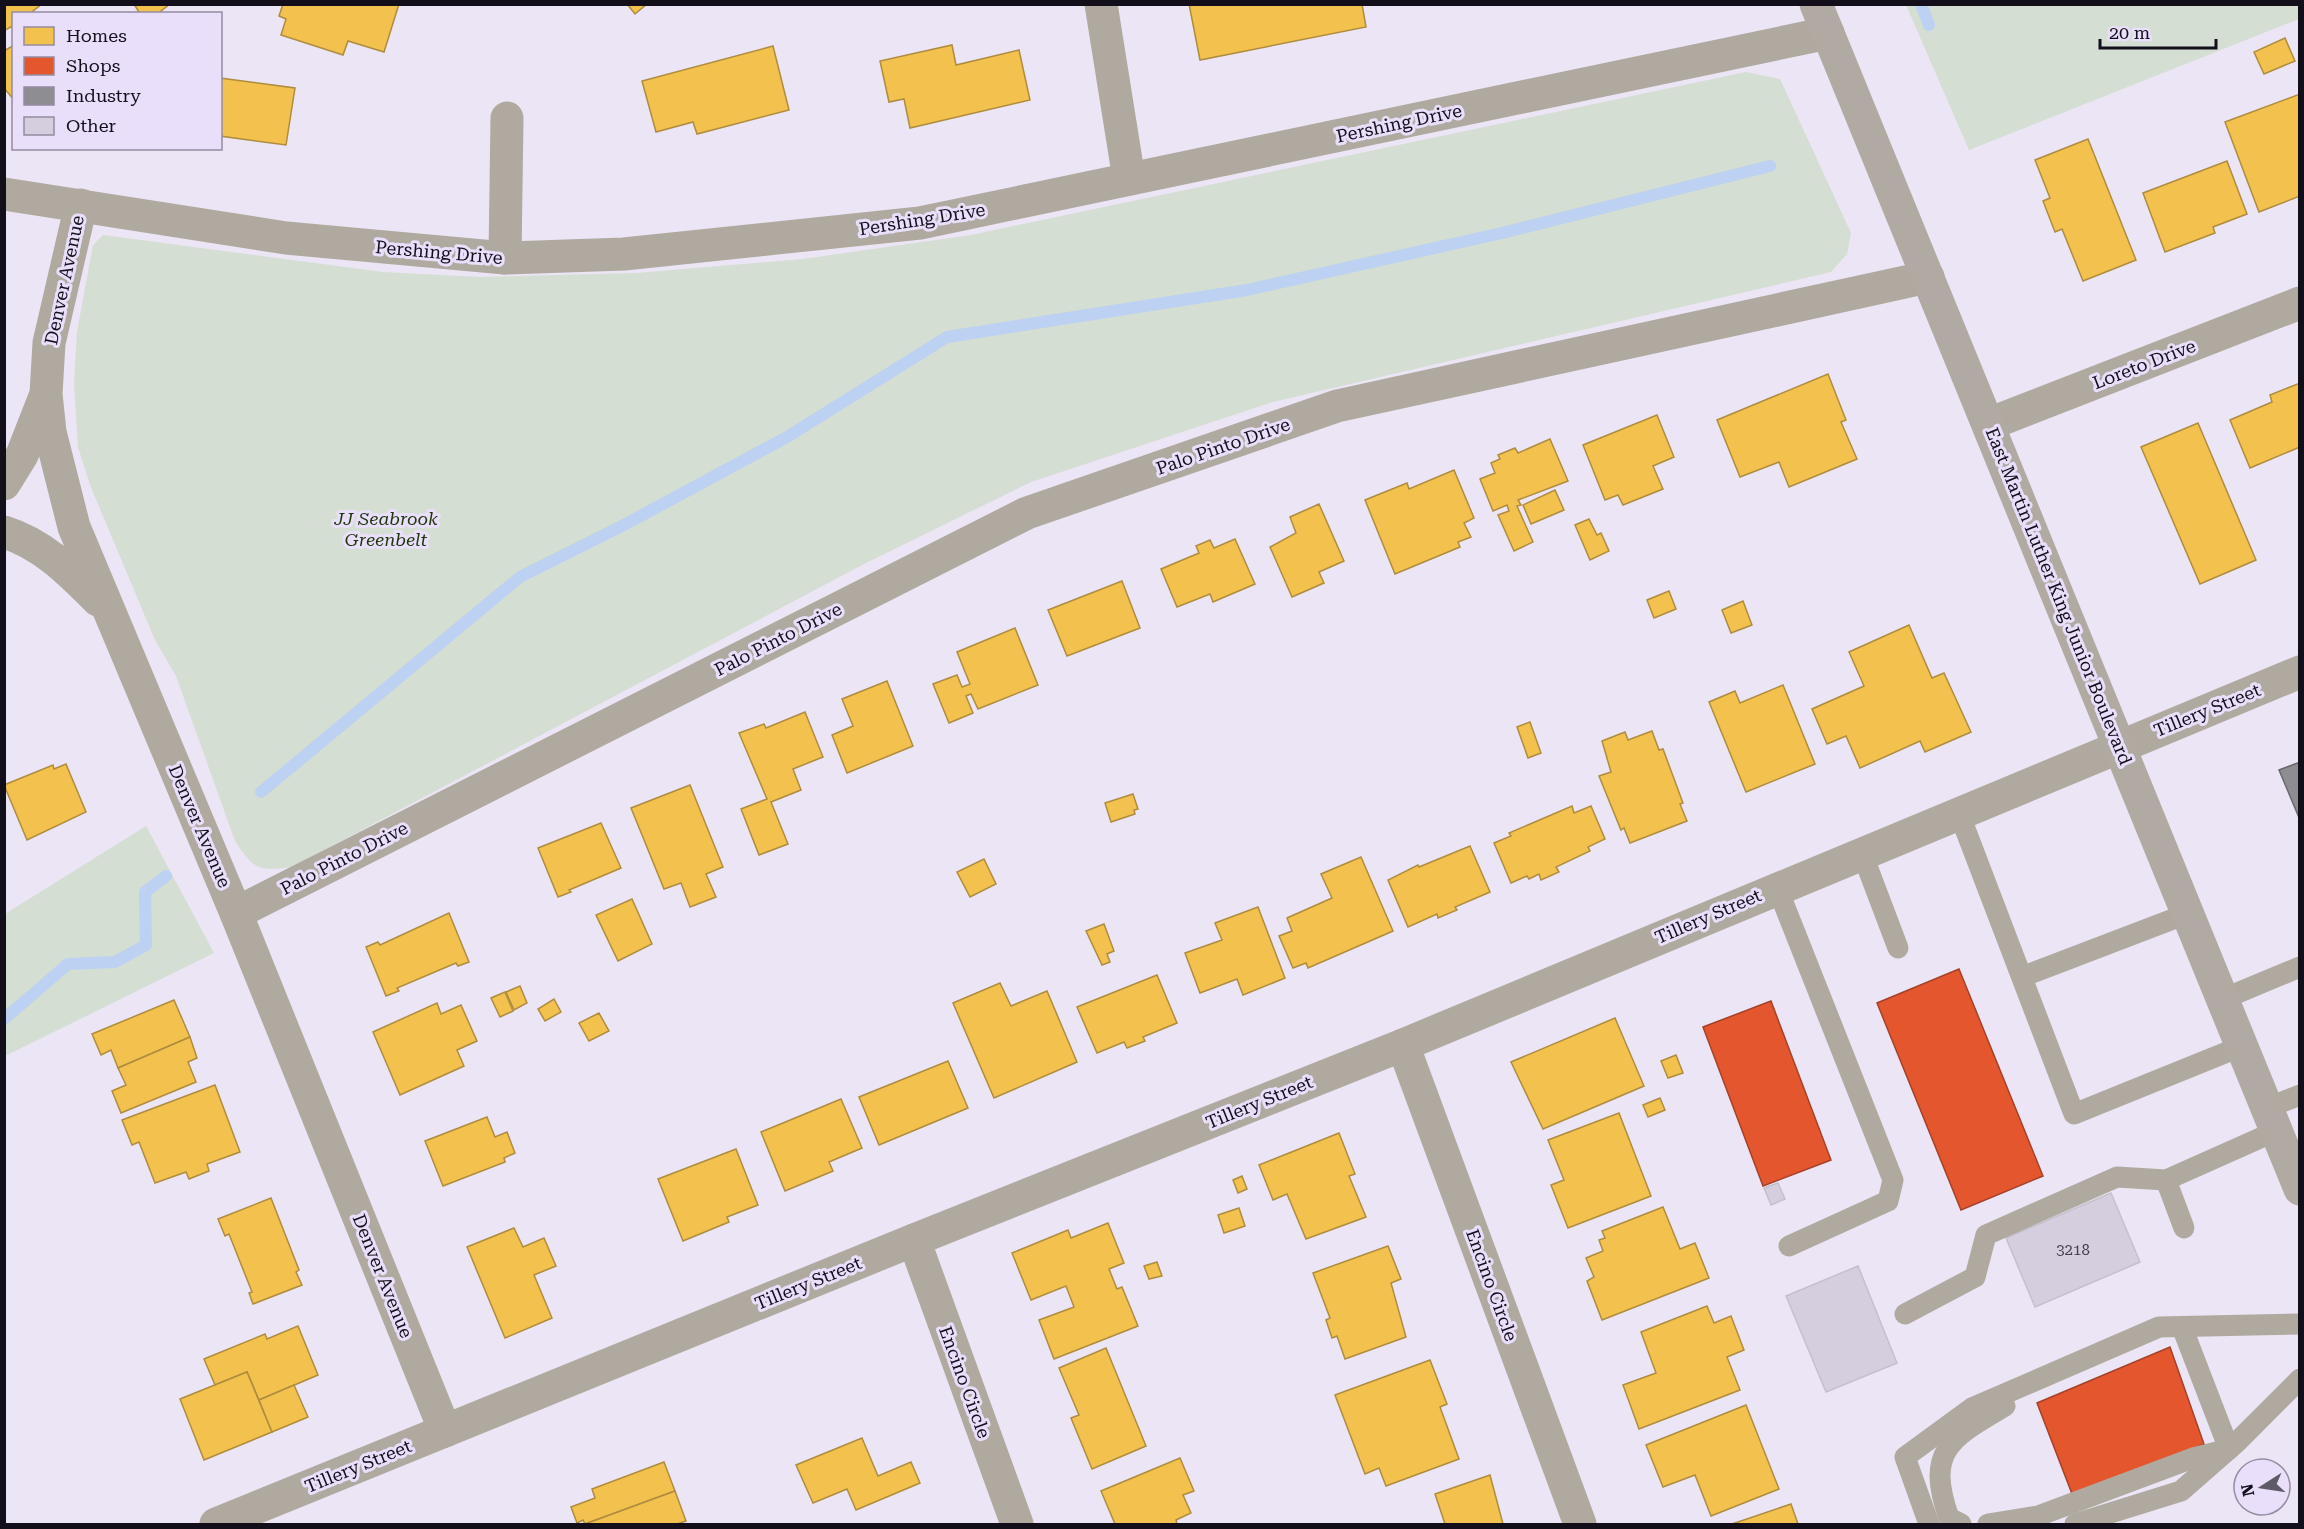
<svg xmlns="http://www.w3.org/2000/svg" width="2304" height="1529" viewBox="0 0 2304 1529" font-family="'Roboto Serif',serif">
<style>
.green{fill:#d4ded2}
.homes{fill:#f2c14e;stroke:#af8c3e;stroke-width:1.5}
.shops{fill:#e4572e;stroke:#a54128;stroke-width:1.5}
.industry{fill:#8d8d92;stroke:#68676e;stroke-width:1.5}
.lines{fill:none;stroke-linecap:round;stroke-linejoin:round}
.stream{stroke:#bdd1f2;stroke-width:12}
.building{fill:#d4cede;stroke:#c5c0cd;stroke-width:1.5}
.service{stroke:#afa99f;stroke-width:21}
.minor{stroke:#afa99f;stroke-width:33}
.primary{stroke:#b0aaa3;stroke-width:33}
.labels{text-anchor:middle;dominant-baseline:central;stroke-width:6;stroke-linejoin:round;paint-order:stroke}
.number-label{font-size:15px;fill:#433f4b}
.street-label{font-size:18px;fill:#130f1a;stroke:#eadffb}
.park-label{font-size:18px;font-style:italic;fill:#1d3607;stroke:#eadffb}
</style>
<rect width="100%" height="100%" fill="#ebe5f5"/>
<g class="green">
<path d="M2299,4V19L1969,150L1906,5Z"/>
<path d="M1746,72L1780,79L1851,233L1847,254L1831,272L1273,402L1031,482L864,564L292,867C258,872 254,869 235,841L176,676L155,640L90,485L78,447L74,382L77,332L93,245L103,235L383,272L480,277L636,273L803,259L971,235Z"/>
<path d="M146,826L214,953L5,1056V914Z"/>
</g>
<g class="homes">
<path d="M4,4H42L29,14H14V25L4,31Z"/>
<path d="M134,4H170L157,14H140Z"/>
<path d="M283,4H399L384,52L348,41L343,55L281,35L286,19L279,16Z"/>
<path d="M627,4H647L635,14Z"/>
<path d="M1189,4H1362L1366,27L1200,60Z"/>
<path d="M2285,38L2295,61L2264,74L2254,52Z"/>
<path d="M14,45V100L4,88V51Z"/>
<path d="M952,45L956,65L1019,50L1030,100L910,128L904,99L889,102L880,61Z"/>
<path d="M773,46L789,110L697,134L693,122L656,132L642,81Z"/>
<path d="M220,78L295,88L286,145L220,136Z"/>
<path d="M2300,94V196L2259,212L2225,122Z"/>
<path d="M2088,139L2136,260L2083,281L2062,229L2055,232L2043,201L2050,198L2035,160Z"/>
<path d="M2227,161L2247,214L2213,227L2215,233L2165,252L2143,193Z"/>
<path d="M1828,374L1846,420L1841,422L1857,459L1789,487L1779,462L1740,477L1717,420Z"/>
<path d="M2300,383V447L2250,468L2230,420L2272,402L2270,395Z"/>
<path d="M1657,415L1674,457L1653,466L1663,489L1623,505L1618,495L1605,500L1583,445Z"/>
<path d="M2198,423L2256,560L2200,584L2141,447Z"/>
<path d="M1550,439L1568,481L1518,500L1521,505L1517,506L1533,542L1514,551L1498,515L1509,511L1507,505L1493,511L1480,479L1495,473L1491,463L1500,459L1498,455L1515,448L1518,453Z"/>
<path d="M1454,470L1474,518L1464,523L1471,537L1458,542L1460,547L1395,574L1365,500L1407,483L1409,489Z"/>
<path d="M1555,490L1564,510L1531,524L1523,505Z"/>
<path d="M1319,504L1344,561L1319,572L1324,583L1292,597L1270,547L1296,533L1290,517Z"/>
<path d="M1589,519L1597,535L1601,533L1609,551L1590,560L1575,525Z"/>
<path d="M1235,539L1255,584L1213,602L1210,594L1177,607L1161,569L1199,553L1196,546L1210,540L1214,548Z"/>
<path d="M1122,581L1140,628L1067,656L1048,610Z"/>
<path d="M1669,591L1676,609L1654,618L1647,600Z"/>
<path d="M1743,601L1752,625L1731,633L1722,610Z"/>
<path d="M1909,625L1932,678L1944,673L1971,732L1925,752L1920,741L1860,768L1846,736L1827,744L1812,709L1864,686L1849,652Z"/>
<path d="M1015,628L1038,685L978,709L971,694L966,696L973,713L949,723L933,684L957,675L962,687L970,684L957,652Z"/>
<path d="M887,681L913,746L847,773L832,735L853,726L842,699Z"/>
<path d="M1783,685L1815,764L1746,792L1709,702L1735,691L1740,703Z"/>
<path d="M805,712L823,757L793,769L801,790L771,802L788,844L759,855L741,809L767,799L739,733L764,724L766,728Z"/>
<path d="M1530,722L1541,753L1528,758L1517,727Z"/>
<path d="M1652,731L1659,750L1663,749L1683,803L1680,804L1687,821L1630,843L1624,828L1621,830L1599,776L1611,772L1602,741L1625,732L1628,740Z"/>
<path d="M66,764L86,812L27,840L4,785L53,765L54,769Z"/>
<path d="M690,785L723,867L706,874L716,897L690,907L681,883L664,889L631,808Z"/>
<path d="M1133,794L1138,809L1134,810L1135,814L1111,822L1105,803Z"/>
<path d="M1572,806L1574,813L1591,806L1605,839L1588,847L1590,851L1556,867L1559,872L1541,880L1539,874L1529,879L1527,876L1511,883L1494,843L1511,836L1509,833Z"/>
<path d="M601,823L621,868L569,890L571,892L558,897L538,848Z"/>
<path d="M1470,846L1490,892L1455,907L1457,910L1438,918L1437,914L1408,927L1388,880L1418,865L1419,867Z"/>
<path d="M1361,857L1393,931L1308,968L1306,963L1293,968L1279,936L1292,931L1287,918L1332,898L1321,874Z"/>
<path d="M984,859L996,884L970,897L957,872Z"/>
<path d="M632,899L652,944L618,961L596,915Z"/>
<path d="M1258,907L1285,978L1243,995L1237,979L1200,993L1185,953L1222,940L1215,923Z"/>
<path d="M449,913L469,962L458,966L456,963L397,988L399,991L386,996L366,947L378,942L380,945Z"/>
<path d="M1104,924L1114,951L1107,954L1110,962L1102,965L1086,931Z"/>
<path d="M1157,975L1177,1023L1143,1037L1145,1041L1127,1048L1124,1042L1097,1053L1077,1007Z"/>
<path d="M1000,983L1011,1006L1047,991L1077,1062L994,1098L953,1003Z"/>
<path d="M520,986L527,1003L514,1010L506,992Z"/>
<path d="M505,992L513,1011L500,1017L491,998Z"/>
<path d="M554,999L561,1012L545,1021L538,1009Z"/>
<path d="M174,1000L190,1037L118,1068L111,1050L101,1055L92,1034Z"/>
<path d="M437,1003L441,1014L461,1005L477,1041L457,1050L464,1066L400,1095L373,1032Z"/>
<path d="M599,1013L609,1031L589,1041L579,1023Z"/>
<path d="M1615,1018L1644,1086L1543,1129L1511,1062Z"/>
<path d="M190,1037L197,1058L188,1062L196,1082L121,1113L112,1091L126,1085L118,1068Z"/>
<path d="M1676,1055L1683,1073L1668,1078L1661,1061Z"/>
<path d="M948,1061L968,1108L879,1145L859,1097Z"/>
<path d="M215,1085L240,1152L207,1164L209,1171L189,1179L186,1172L155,1183L139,1142L132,1145L122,1120Z"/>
<path d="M1660,1098L1665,1110L1648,1117L1643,1105Z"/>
<path d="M841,1099L862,1148L829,1162L833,1171L785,1191L761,1132Z"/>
<path d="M1619,1113L1651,1196L1568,1228L1551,1185L1564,1180L1548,1140Z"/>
<path d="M487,1117L495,1137L507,1132L515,1153L504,1158L505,1162L443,1186L425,1141Z"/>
<path d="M1339,1133L1355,1174L1349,1176L1366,1217L1306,1239L1287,1194L1273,1200L1259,1165Z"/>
<path d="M736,1149L758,1205L727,1217L729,1222L683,1241L658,1179Z"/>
<path d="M1242,1176L1247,1189L1238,1193L1233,1180Z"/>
<path d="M271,1198L299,1270L296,1272L302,1285L253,1304L249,1293L252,1292L229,1234L225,1236L218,1219Z"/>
<path d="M1663,1207L1680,1249L1695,1243L1709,1278L1602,1320L1587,1281L1594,1277L1586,1258L1603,1251L1599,1240L1605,1238L1602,1231Z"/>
<path d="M1239,1208L1245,1226L1224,1233L1218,1215Z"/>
<path d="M1108,1223L1124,1263L1109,1269L1117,1289L1122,1287L1138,1326L1054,1359L1039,1320L1074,1307L1066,1286L1031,1300L1012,1253L1068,1230L1071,1238Z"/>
<path d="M514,1228L523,1247L544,1238L556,1266L534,1275L552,1318L505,1338L467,1247Z"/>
<path d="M1388,1246L1401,1279L1391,1283L1406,1337L1345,1359L1337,1336L1332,1338L1326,1320L1330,1318L1313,1273Z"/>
<path d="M1157,1262L1162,1276L1149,1279L1144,1266Z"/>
<path d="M1707,1306L1714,1323L1731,1316L1744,1350L1727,1357L1740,1390L1639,1429L1623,1385L1656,1373L1641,1332Z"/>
<path d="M298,1326L318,1375L259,1400L247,1372L215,1385L204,1359L265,1334L267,1339Z"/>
<path d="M1106,1348L1146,1446L1092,1469L1071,1418L1079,1415L1059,1368Z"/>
<path d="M1430,1360L1447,1404L1440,1407L1459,1459L1386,1486L1379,1468L1365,1474L1335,1395Z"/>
<path d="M247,1372L272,1432L204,1460L180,1399Z"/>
<path d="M294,1385L308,1417L272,1432L259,1400Z"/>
<path d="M1746,1405L1779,1489L1711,1516L1695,1475L1663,1487L1646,1445Z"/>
<path d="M862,1438L878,1476L911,1462L920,1483L856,1510L847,1489L813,1503L796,1465Z"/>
<path d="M1180,1458L1194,1491L1183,1495L1191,1513L1176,1520L1177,1524H1115L1101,1491Z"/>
<path d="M664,1462L675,1491L585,1524L583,1520L577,1523L571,1507L595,1498L592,1489Z"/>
<path d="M1490,1475L1503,1524H1445L1435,1494Z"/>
<path d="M675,1491L686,1521L677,1524H585Z"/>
<path d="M1791,1504L1798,1524H1732Z"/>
</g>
<g class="shops">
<path d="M1959,969L2043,1176L1961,1210L1877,1003Z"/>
<path d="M1771,1001L1831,1160L1763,1186L1703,1027Z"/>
<path d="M2170,1347L2204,1444L2074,1499L2037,1403Z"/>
</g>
<path class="industry" d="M2300,762V820L2279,770Z"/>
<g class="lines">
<g class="stream">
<path d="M1921,4L1929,25"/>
<path d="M261,792L520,577L622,526L787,437L947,337L1247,290L1502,233L1770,166"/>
<path d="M4,1019L68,964L115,962L146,945L145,892L166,876"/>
</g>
</g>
<g class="building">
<path d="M1778,1183L1785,1199L1771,1205L1764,1188Z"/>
<path d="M2111,1193L2140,1262L2035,1307L2006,1238Z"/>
<path d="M1858,1266L1897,1363L1826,1392L1786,1296Z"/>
</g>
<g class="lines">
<g class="service">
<path d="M1959,813L2074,1114L2242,1046"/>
<path d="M1862,853L1898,948"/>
<path d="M1777,887L1893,1180L1888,1201L1789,1246"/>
<path d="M2024,976L2189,913"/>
<path d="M2223,999L2300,967"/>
<path d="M2267,1108L2300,1095"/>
<path d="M2166,1180L2184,1228"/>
<path d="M1905,1314L1975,1277L1986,1235L2117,1177L2166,1180L2276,1131"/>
<path d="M1929,1524L1905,1457L1972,1408L2159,1327L2300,1324"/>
<path d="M1961,1524L1949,1518C1925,1450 1951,1438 2005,1406"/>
<path d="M1988,1524L2038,1516L2193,1458L2229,1449L2182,1327"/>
<path d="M2075,1524L2181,1491L2237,1442L2300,1379"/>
</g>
<g class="minor">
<path d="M1101,4L1129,179"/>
<path d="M4,194L286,238L505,258L624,254L920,223L1828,33"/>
<path d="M81,205L49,343L46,394L50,432L74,527L236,913L445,1431"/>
<path d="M505,258L507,118"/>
<path d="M1989,424L2300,303"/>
<path d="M4,484L22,455L44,399"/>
<path d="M4,532C43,544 70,572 98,600"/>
<path d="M236,913L1027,513L1337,406L1928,277"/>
<path d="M1403,1045L1580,1524"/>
<path d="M914,1240L1017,1524"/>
<path d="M216,1524L914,1240L1403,1045L2300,672"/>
</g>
<path class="primary" d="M1816,4L2300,1189"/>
</g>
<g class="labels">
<g class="number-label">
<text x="2073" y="1250">3218</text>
</g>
<g class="street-label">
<text transform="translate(1399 123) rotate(-12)">Pershing Drive</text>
<text transform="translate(922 219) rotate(-9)">Pershing Drive</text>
<text transform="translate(439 252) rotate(5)">Pershing Drive</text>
<text transform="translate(64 280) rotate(-78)">Denver Avenue</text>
<text transform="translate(2144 364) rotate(-21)">Loreto Drive</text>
<text transform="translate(1223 446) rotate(-19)">Palo Pinto Drive</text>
<text transform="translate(2059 596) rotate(68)">East Martin Luther King Junior Boulevard</text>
<text transform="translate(778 639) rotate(-27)">Palo Pinto Drive</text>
<text transform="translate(2207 710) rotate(-22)">Tillery Street</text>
<text transform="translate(200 826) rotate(67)">Denver Avenue</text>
<text transform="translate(344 858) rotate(-27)">Palo Pinto Drive</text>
<text transform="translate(1708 916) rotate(-23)">Tillery Street</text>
<text transform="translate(1259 1102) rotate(-22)">Tillery Street</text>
<text transform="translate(383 1276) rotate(68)">Denver Avenue</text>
<text transform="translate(808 1283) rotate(-22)">Tillery Street</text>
<text transform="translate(1492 1285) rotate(70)">Encino Circle</text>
<text transform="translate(965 1382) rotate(70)">Encino Circle</text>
<text transform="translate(358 1466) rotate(-22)">Tillery Street</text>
</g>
<g class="park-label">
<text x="386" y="518">JJ Seabrook<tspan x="386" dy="21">Greenbelt</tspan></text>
</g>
</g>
<rect width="2304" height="1529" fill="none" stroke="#130f1a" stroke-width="12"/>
<rect x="12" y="12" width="210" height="138" fill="#eadffb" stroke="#948ca1" stroke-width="1.5"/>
<rect x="24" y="27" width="30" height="18" fill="#f2c14e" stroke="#948ca1" stroke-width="1.5"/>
<text x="66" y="42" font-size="18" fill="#130f1a">Homes</text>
<rect x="24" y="57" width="30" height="18" fill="#e4572e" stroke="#948ca1" stroke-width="1.5"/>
<text x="66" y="72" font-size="18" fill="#130f1a">Shops</text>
<rect x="24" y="87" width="30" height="18" fill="#8d8d92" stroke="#948ca1" stroke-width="1.5"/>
<text x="66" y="102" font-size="18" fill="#130f1a">Industry</text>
<rect x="24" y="117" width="30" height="18" fill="#d4cede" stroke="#948ca1" stroke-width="1.5"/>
<text x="66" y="132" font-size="18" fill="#130f1a">Other</text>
<g transform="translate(2262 1487) rotate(258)"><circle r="28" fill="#eadffb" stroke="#948ca1" stroke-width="1.5"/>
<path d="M0-4.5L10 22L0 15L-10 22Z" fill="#5f5a67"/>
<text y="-9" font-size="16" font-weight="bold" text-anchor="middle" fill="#130f1a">N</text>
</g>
<path d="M2100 39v9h116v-9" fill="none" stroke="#130f1a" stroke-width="3"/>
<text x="2109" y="39" font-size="18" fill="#130f1a" stroke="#eadffb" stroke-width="4.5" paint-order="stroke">20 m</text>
</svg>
